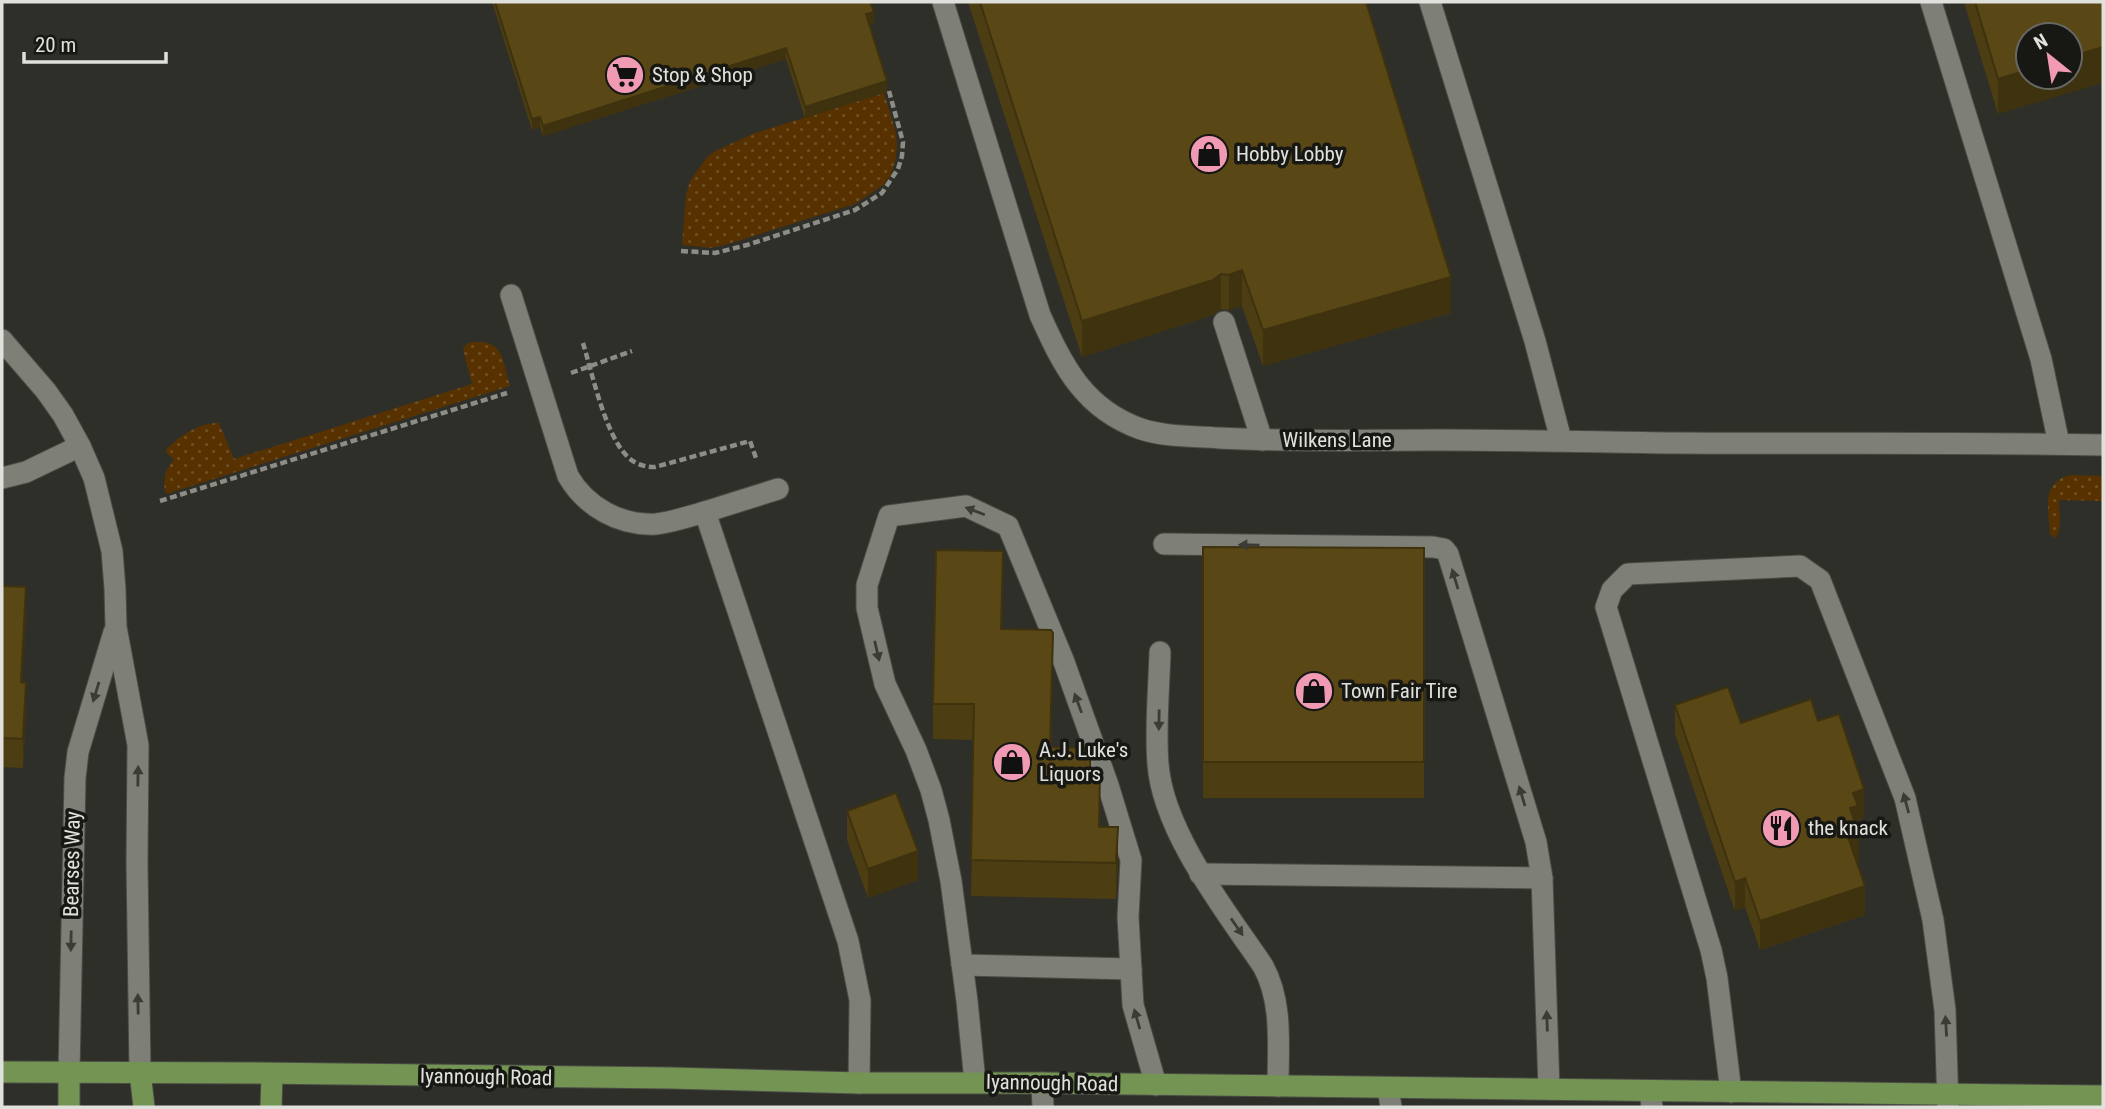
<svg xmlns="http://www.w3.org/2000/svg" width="2105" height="1109" viewBox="0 0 2105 1109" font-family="'Roboto Condensed',sans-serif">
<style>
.grass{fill:url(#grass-dots)}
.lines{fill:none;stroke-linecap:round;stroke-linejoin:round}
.minor-casing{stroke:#4b4c46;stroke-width:23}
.major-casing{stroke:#4b4c46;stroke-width:23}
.path{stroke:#8d8d88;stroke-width:4.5;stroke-dasharray:7 3.5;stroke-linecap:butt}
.minor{stroke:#7e7f77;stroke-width:21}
.major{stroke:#739453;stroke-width:21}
.wall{fill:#4d3d13}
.shaded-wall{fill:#3e320f}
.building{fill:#594716;stroke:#3e320f;stroke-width:2}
.oneway{fill:#3b3b37}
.labels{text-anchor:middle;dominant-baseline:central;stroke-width:7;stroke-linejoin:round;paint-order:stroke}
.poi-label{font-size:21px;fill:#e0e1dc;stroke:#171714;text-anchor:start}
.street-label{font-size:21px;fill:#e0e1dc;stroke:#171714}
</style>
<defs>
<pattern id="grass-dots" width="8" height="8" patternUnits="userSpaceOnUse" patternTransform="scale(1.75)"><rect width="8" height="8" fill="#573100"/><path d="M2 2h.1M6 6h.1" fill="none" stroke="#6f4f25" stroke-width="1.8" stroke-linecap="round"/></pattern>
</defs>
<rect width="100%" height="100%" fill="#2f2f29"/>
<g class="grass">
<path d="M884,93L896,133L897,147L895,162L891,175L883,185L855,204L728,244L711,248L683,245L682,244L686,195L690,181L707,157L715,151L755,133Z"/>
<path d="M472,342C505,340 502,360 510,386L166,494C162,480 165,470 174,460L165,451C177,437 200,422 219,423L234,459L472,384L463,349L467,344Z"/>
<path d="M2069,475L2103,476V501L2059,500C2059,512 2063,529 2055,538L2050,534C2049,509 2040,485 2069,475Z"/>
</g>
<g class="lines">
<g class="minor-casing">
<g id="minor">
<path d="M943,2L1040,315C1063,366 1084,409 1141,429C1165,437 1193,436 1219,438C1292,442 1365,440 1438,440C1517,440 1596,442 1675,443C1818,444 1961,442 2103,445"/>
<path d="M1430,2L1535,341L1561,440"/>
<path d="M1931,2L2041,359L2059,444"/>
<path d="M511,295L568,476C586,507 620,526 656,524C673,522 690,516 705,512L848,941L860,1000L859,1083"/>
<path d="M1224,322L1262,440"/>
<path d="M2,340L46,391L63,415L80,446L94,478L112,551L115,589L116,627L138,745L137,863L140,1072"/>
<path d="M2,478L26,472L80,446"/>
<path d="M705,512L778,489"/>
<path d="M1164,544L1433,547L1444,549L1448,554L1536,842L1542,878L1549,1089"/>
<path d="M1160,652C1159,688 1155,729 1158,764C1163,832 1226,911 1263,966C1283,1002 1278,1046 1278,1086"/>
<path d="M1200,874L1542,878"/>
<path d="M962,965L1131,969"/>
<path d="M69,1073L75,778L78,752L114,632"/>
<path d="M975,1082L967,1001L951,881L939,820L931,790L916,750L885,684L867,608V585L889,516L966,506L1008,526L1064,662L1108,785L1131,860L1128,917L1133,1005L1156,1085"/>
<path d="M1042,1083L1043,1107"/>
<path d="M1388,1088L1391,1107"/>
<path d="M1650,1091L1652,1107"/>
<path d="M1731,1092L1717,978L1711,950L1606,607L1612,590L1628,574L1800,566L1820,580L1905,798L1933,920L1945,1010L1948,1107"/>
</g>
</g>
<g class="major-casing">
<g id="major">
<path d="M2,1072L257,1073L670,1078L859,1083H1042L2103,1096"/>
<path d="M140,1072L144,1107"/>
<path d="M69,1073V1107"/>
<path d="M271,1107L272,1075"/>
</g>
</g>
<g class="path">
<path d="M681,251L715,253L747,245L855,210L882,193L898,169L902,156L903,142L889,91"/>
<path d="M583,343C592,373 605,433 626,455C634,464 644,467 655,467L750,441L756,458"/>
<path d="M571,373L632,351"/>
<path d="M160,501L507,393"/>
</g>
<use href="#minor" class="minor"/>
<use href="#major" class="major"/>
</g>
<g class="wall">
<path d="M492,2H870L874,23L869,24L887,92L805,118L786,59L543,136L540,127L532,130Z"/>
<path d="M968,2H1366L1451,313L1263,366L1242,306L1229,310L1221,309L1213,315L1082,357Z"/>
<path d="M1964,2H2103L1998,114Z"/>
<path d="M1203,547L1424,548V798H1203Z"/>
<path d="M2,586L26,616L22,683L26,712L23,768L2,767Z"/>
<path d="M1003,587L1002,629L1053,669L1051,747L1090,769L1100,827L1118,863L1116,899L971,896L974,740L933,739V704Z"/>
<path d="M1675,705L1741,723L1818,721L1864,818L1858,820L1859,863H1857L1865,915L1760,950L1745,907L1735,911L1675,734Z"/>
<path d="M847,811L918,880L868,898L847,840Z"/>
</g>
<g class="shaded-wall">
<path d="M874,12V23L866,25V14Z"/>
<path d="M2103,47V83L1998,114V79L2028,70V77H2070V57Z"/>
<path d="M786,48V59L543,136V126Z"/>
<path d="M887,81V92L805,118V107Z"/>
<path d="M540,117V127L532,130V119Z"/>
<path d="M1242,270V306L1229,310V275Z"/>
<path d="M1221,274V309L1213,315L1082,357V321Z"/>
<path d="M1451,277V313L1263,366V330Z"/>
<path d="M1003,551V587L1001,665V629Z"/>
<path d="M26,587V616L21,711V682Z"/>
<path d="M1053,633V669L1050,783V747Z"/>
<path d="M26,683V712L23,768V739Z"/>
<path d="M1864,789V818L1858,820V834H1859V863L1848,866V837L1850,808L1853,793Z"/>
<path d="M1118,827V863L1116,899V863Z"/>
<path d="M918,851V880L868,898V869Z"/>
<path d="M1745,878V907L1735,911V882Z"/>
<path d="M1865,886V915L1760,950V921Z"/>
</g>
<g class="building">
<path d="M495,2H870L874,12L866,14L887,81L805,107L786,48L543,126L540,117L532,119Z"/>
<path d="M980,2H1366L1451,277L1263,330L1242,270L1229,275L1221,274L1213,280L1082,321Z"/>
<path d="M1975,2H2103V47L2070,57V35H2028V70L1998,79Z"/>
<path d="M1203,547L1424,548V762H1203Z"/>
<path d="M936,550L1003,551L1001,629L1051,630L1053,633L1050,747L1090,748V769H1100L1099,827H1118L1116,863L971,860L974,704H933Z"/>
<path d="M2,586L26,587L21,682L26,683L23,739L2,738Z"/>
<path d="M1728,687L1741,723L1811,699L1818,721L1839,714L1864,789L1853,793L1858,806L1850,808L1859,834L1848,837L1865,886L1760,921L1745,878L1735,882L1675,705Z"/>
<path d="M896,793L918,851L868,869L847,811Z"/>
</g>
<defs><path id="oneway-solid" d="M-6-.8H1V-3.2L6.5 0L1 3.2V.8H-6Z" transform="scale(1.75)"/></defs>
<g class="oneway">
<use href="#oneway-solid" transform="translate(975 511) rotate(-159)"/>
<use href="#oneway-solid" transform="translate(1249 545) rotate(-179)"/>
<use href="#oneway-solid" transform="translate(1455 579) rotate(-107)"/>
<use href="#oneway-solid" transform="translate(877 651) rotate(77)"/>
<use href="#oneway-solid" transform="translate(96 692) rotate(107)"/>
<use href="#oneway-solid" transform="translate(1078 703) rotate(-110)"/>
<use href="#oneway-solid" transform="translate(1159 720) rotate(91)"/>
<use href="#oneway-solid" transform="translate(138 776) rotate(-89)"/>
<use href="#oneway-solid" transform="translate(1522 796) rotate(-107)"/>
<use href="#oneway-solid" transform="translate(1906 803) rotate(-105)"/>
<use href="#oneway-solid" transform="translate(1237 927) rotate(55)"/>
<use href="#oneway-solid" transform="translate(71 941) rotate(91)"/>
<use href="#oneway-solid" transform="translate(138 1004) rotate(-91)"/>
<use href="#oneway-solid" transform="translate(1137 1019) rotate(-106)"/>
<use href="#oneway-solid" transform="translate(1547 1021) rotate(-92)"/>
<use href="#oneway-solid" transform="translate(1946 1026) rotate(-93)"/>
</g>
<defs>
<g id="supermarket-disc" transform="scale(2.0125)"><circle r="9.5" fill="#f19ab4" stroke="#171714"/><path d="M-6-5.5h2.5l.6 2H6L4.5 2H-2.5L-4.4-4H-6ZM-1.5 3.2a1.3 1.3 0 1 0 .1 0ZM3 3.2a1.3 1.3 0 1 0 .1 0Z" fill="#111"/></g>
<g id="shop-disc" transform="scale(2.0125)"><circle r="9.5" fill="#f19ab4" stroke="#171714"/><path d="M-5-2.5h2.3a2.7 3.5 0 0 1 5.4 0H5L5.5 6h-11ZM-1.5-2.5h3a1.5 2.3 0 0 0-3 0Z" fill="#111"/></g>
<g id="restaurant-disc" transform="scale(2.0125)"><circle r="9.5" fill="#f19ab4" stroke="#171714"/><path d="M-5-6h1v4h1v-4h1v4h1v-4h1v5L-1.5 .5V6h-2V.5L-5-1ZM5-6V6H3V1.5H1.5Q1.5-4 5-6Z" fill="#111"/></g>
</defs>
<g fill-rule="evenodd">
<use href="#supermarket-disc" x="625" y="75"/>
<use href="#shop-disc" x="1209" y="154"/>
<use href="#shop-disc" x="1314" y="691"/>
<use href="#shop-disc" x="1012" y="762"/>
<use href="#restaurant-disc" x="1781" y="828"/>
</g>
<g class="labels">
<g class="poi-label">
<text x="652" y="75">Stop &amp; Shop</text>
<text x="1236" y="154">Hobby Lobby</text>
<text x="1341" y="691">Town Fair Tire</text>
<text x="1039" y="750">A.J. Luke's<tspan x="1039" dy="24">Liquors</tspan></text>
<text x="1808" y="828">the knack</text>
</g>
<g class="street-label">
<text x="1337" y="440">Wilkens Lane</text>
<text transform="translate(72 864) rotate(-89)">Bearses Way</text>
<text transform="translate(486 1077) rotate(1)">Iyannough Road</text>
<text transform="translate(1052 1083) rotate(1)">Iyannough Road</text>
</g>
</g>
<rect width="2105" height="1109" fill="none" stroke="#e0e1dc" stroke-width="7"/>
<g transform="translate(2049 56) rotate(330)"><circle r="33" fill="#171714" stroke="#676864" stroke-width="2"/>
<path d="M0-5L12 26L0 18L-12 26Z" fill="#f19ab4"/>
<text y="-10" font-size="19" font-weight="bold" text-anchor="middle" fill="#e0e1dc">N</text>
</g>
<path d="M24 52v10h142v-10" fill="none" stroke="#e0e1dc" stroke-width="3.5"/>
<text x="35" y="52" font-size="21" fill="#e0e1dc" stroke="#171714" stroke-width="5" paint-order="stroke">20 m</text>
</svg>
